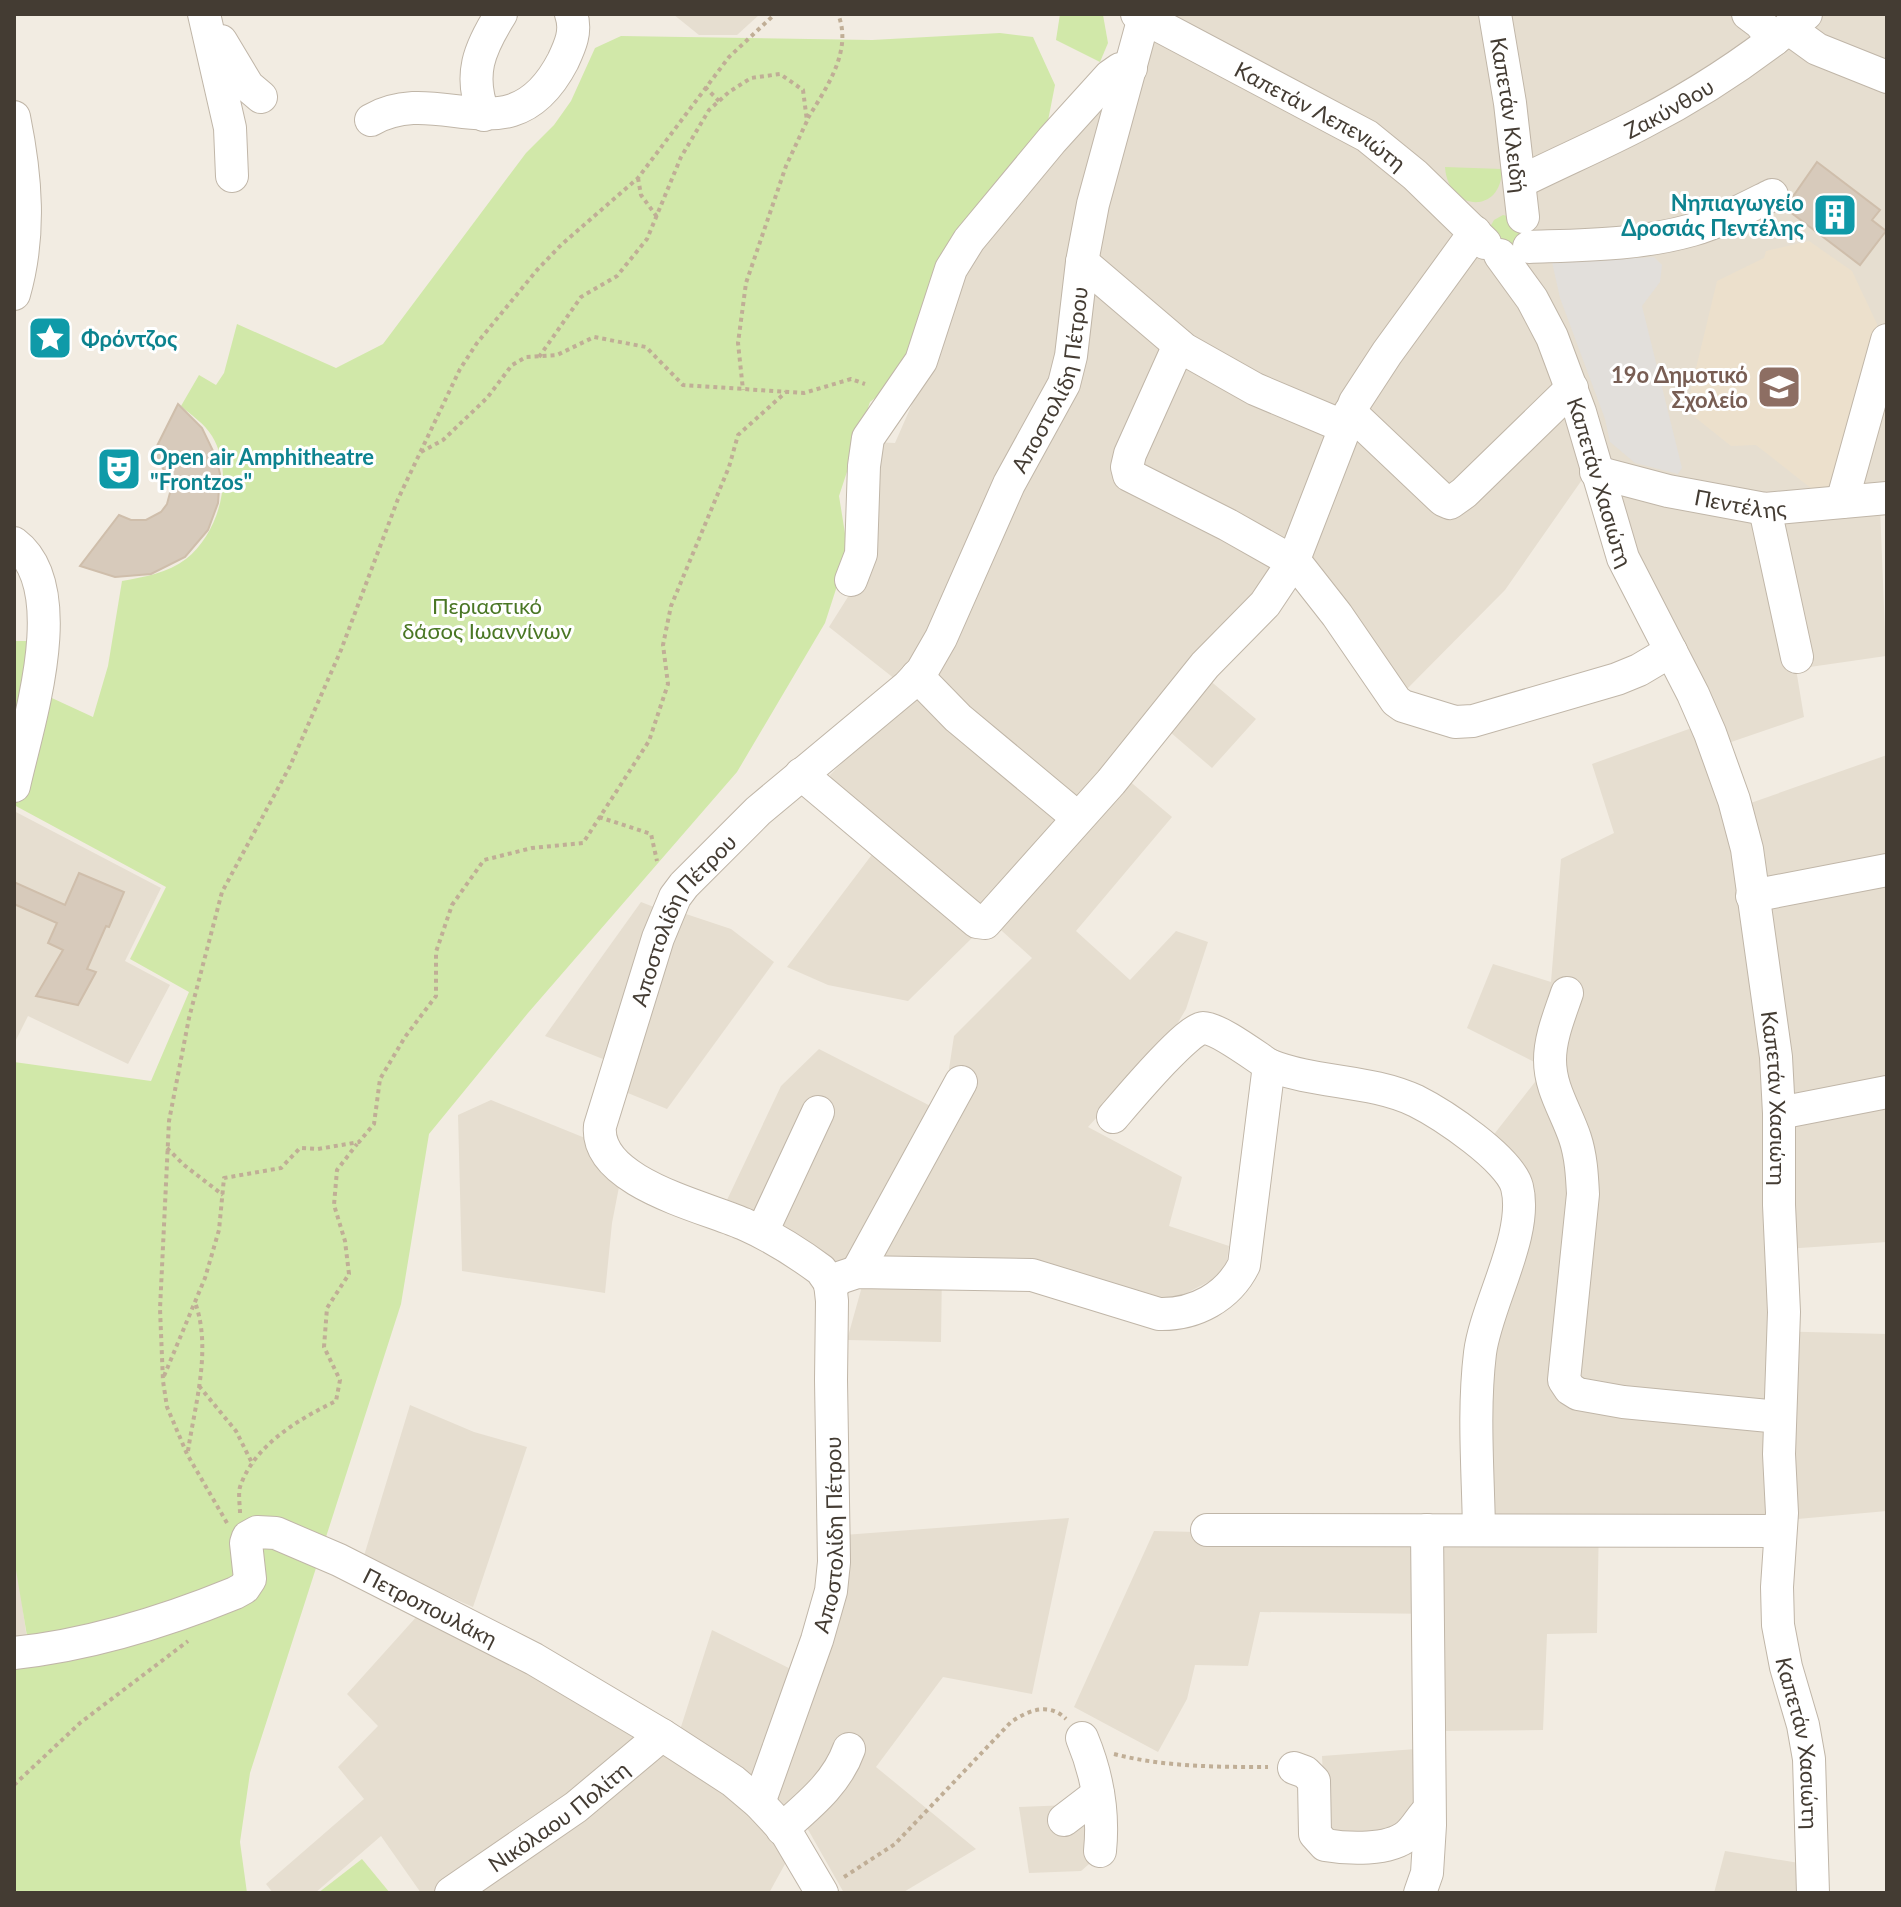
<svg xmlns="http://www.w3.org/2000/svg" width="1901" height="1907" viewBox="0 0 1901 1907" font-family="Lato,sans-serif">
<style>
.residential{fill:#e6ded0}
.education{fill:#ece0cc}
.green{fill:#d1e8a9}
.parking{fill:#e2dfdb}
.building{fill:#d7cabb;stroke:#cfbeab;stroke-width:2}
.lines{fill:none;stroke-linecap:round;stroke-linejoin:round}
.minor-casing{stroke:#c0b6a8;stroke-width:34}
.path{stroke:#c0ae96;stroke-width:4;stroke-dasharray:4 4;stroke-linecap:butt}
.minor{stroke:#fff;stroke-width:32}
.labels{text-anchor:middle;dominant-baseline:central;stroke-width:6;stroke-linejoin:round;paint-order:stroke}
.street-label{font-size:22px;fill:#443c33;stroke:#fff}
.culture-label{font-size:22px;font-weight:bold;fill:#0d838f;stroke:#fff;text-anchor:start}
.education-label{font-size:22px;font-weight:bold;fill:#785e54;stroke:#fff;text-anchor:end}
.park-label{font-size:22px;fill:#4a7725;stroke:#fff}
</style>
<rect width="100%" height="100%" fill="#f2ece2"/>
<g class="residential">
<path d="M673,14H760L737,35H699Z"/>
<path d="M1156,14H1887V484L1879,483L1886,656L1796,669L1804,717L1702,752L1725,812L1887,755V1242L1771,1250L1772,1331L1887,1334V1511L1775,1521L1599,1519L1597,1633L1547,1634L1543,1730L1437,1731L1438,1614L1260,1612L1248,1666L1195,1665L1187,1699L1158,1752L1074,1707L1154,1531L1489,1539L1486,1391L1522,1246L1488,1142L1546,1068L1467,1028L1493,964L1551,982L1561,859L1614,833L1592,764L1711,721L1616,506L1607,444L1505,590L1400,696L1290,543L1277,575L1196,669L1256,719L1212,768L1156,720L1114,768L1172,817L1076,931L1130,980L1176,931L1208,942L1186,1009L1170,1036L1088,1127L1182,1177L1169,1226L1229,1246L1225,1273L1162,1306L942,1266L941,1342L847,1340L868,1265L842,1266L808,1253L727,1200L781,1086L819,1049L952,1117L971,1082L949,1069L954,1036L1032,958L982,913L974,936L908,1001L828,985L787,967L886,836L832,788L830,775L927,677L900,683L829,627L851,592L874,442L895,443L937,347L964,262Z"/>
<path d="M14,811L161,888L125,961L170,985L128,1064L28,1016L14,1044Z"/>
<path d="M641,902L659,909L608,1061L545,1036Z"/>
<path d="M674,910L731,929L774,962L667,1109L618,1089Z"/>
<path d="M491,1100L590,1140L598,1167L619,1187L612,1223L605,1293L462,1271L458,1115Z"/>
<path d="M410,1405L474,1432L527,1447L473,1607L363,1559Z"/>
<path d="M1069,1518L1032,1694L943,1677L876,1767L976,1849L902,1893H844L806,1826L769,1893H421L381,1836L315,1893H273L266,1884L364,1799L338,1767L378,1726L347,1694L418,1615L559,1689L672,1755L712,1630L813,1680L844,1535Z"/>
<path d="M14,1564L17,1568L27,1639L14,1641Z"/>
<path d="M1416,1749L1414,1817L1400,1837L1326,1843L1322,1756Z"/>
<path d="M1094,1804L1093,1856L1089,1864L1081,1871L1029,1873L1019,1807Z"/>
<path d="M1725,1851L1805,1864L1808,1893H1714Z"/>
</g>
<path class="education" d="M1809,241L1852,271L1877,324L1875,365L1838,486L1812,489L1756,445L1731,446L1686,410L1717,281L1764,258L1766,251Z"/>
<g class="green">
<path d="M1060,14L1103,15L1108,43L1100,62L1056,40Z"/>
<path d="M1000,33L1033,37L1055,85L1045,136L903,376L870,402L839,496L848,552L825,623L737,772L528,1013L429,1134L401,1304L250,1773L240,1842L247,1893H14V1664L31,1660L14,1558V1062L151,1081L189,992L130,959L166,887L14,805L26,762L14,757V641H31L28,687L93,717L108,666L122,581C144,577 168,573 186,559C220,532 235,474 212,436C205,424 191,415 181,406L199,375L216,385L224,373L237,324L336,368L383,344L526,153L554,125L571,101L595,48L621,36L872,40Z"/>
<path d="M1445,167L1502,169C1502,215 1448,212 1445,167Z"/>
<path d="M1503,215L1507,216L1521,231L1517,243L1504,248L1490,227L1494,220Z"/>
<path d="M362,1859L390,1893H318Z"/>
</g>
<path class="parking" d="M1654,257L1662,265L1660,282L1642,306L1682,468L1678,474L1635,463L1610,442L1605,419L1560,298L1552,262Z"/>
<g class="building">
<path d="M1817,162L1880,210L1872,220L1886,231L1860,265L1785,208Z"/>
<path d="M178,404L202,428L216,457L220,474L218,503L208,530L185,557L151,574L115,577L80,566L119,515L131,520H146L161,512L167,504L171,489L169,478L160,464L151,458Z"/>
<path d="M79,873L124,892L109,927L106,926L87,969L96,972L78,1005L36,996L63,950L48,943L57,923L14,904V882L65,905Z"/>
</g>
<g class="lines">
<g class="minor-casing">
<g id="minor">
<path d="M204,14L230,128L232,176"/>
<path id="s1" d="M1137,14L1367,136L1415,175L1485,243"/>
<path id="s2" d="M1495,14L1510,103L1523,217"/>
<path d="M1748,14L1760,23L1774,40"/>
<path d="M1788,28L1817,49L1887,77"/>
<path d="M221,41L248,86L261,97"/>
<path d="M484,115C468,75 479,49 501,14"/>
<path d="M14,117C26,176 31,235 14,294"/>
<path d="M371,120C440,80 511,161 563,61C570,46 577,31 571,14"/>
<path id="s3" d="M1520,182C1560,162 1602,144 1642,123C1700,93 1756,56 1806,14"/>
<path d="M1529,247C1584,245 1639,245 1692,230C1720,222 1746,208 1772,195"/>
<path id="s4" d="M1500,255L1532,299L1552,337L1580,412L1623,558L1693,694L1710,733L1734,800L1747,849L1776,1057L1779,1113V1205L1784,1312L1779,1454L1782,1513L1777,1587L1778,1625L1786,1667L1803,1725L1809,1759L1813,1893"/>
<path d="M1082,262L1184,349L1255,389L1345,427"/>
<path d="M1179,345L1130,454L1127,467L1129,475L1228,525L1297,564L1337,615L1396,701L1403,706L1455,722L1473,721L1617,679L1639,670L1671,651"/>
<path d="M1350,412L1443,500L1450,503L1464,493L1572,388"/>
<path id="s5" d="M1596,472L1668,491L1765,509L1887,498"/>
<path d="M1842,502L1887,340"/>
<path d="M1765,509L1797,657"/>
<path d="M14,543C74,588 27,726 14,786"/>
<path d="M851,580L861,554L864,466L868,438L921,361L951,269L969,240L1052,140L1110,76L1120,69L1131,68"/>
<path d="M917,676L958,718L1078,818"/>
<path d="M801,774L977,922L985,923L1111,782L1205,665L1265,604L1293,562L1355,402L1387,353L1475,232"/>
<path d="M1752,896L1887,870"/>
<path d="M1567,993C1560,1014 1550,1037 1550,1060C1550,1089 1566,1111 1575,1138C1581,1156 1582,1175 1583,1194L1564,1380L1570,1389L1578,1394L1623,1402L1780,1417"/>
<path d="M1779,1113L1887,1092"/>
<path d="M1113,1117C1126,1102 1188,1028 1203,1028C1218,1028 1255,1056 1269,1065"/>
<path d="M762,1232L818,1112"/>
<path d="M857,1272L961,1082"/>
<path d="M830,1285L842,1277L857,1272L1032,1275L1159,1314C1195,1315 1228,1297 1244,1265L1269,1065C1316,1084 1369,1079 1416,1101C1442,1114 1510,1159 1517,1187C1529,1234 1486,1305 1480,1353C1473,1411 1478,1471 1479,1530"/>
<path d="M1207,1530L1780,1531"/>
<path id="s6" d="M14,1653C90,1645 164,1622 235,1593L244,1588L250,1579L246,1543L248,1537L257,1532L276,1533L339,1560L534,1659L662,1735L733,1781L759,1803L786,1832L822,1893"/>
<path d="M1082,1738C1097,1774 1104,1812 1100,1851"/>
<path d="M1294,1768L1305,1772L1314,1781L1315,1834L1325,1845C1348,1849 1389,1851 1408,1835C1417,1827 1421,1817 1429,1810"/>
<path id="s7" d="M759,1803L817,1640L831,1591L834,1562L831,1380L832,1301L830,1283L821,1270C798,1253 773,1237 746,1225C707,1207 594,1183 600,1126L658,938L675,897L684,885L758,811L908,686L922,671L941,638L1009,484L1064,384L1071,356L1082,262L1093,204L1144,17"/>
<path d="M1064,1820L1098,1794"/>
<path d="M782,1829C809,1805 837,1783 849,1749"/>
<path id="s8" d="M451,1893L576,1807L662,1735"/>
<path d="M1420,1893L1427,1873L1430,1825L1427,1530"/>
</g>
</g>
<g class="path">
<path d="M705,87L719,101"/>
<path d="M808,118C826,88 853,51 838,14"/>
<path d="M638,178L641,195L657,217"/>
<path d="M539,357L581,297L617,276L647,239L681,157L709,110L729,92L751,78L780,74L803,90L807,121L786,166L746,283L738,343L743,390"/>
<path d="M421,452L443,440L487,398L512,365L526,357L557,355L594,337L646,347L683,385L804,393L851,379L865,384"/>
<path d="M599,817L651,834L657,861"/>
<path d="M167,1148L184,1165L223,1195"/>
<path d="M164,1376L205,1278L219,1230L224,1178L281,1168L300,1148L318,1149L359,1142L374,1124L380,1079L405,1037L436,996V952L452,905L484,860L532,848L583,843L649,741L668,684L663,645L671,606L729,467L738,435L786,392"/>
<path d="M199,1386L236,1431L253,1465"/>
<path d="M188,1451C195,1404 212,1349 195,1302"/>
<path d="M240,1513C240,1505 238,1495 240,1487C254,1445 299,1419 336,1401L340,1380L324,1347L327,1308L349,1274L345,1241L334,1205L337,1170L357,1144"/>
<path d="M227,1523L187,1454L167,1407L163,1381L160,1309L169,1121L189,1018L222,892L290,766L341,650L398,499L460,369L477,343L537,270L561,245L638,178L729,57L775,14"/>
<path d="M1114,1754C1164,1767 1217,1767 1268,1767"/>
<path d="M14,1785L80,1723L188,1641"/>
<path d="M844,1877L895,1844L1011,1722C1029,1710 1049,1702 1066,1719"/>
</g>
<use href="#minor" class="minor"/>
</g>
<defs>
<g id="building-square" transform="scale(2.3)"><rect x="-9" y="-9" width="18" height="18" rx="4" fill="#0f9aa8" stroke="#fff"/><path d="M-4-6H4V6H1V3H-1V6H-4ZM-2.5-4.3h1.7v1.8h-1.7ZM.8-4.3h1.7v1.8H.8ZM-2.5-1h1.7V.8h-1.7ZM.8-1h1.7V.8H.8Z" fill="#fff"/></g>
<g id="sight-square" transform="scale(2.3)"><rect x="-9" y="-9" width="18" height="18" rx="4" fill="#0f9aa8" stroke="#fff"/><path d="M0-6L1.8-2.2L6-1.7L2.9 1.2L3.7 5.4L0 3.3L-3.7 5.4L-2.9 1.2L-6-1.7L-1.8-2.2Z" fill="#fff"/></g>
<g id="school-square" transform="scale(2.3)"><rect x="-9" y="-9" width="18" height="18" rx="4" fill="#8d6e63" stroke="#fff"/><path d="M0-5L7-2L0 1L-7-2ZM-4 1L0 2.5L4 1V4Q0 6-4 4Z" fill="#fff"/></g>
<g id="theatre-square" transform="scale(2.3)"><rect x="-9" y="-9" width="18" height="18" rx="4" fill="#0f9aa8" stroke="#fff"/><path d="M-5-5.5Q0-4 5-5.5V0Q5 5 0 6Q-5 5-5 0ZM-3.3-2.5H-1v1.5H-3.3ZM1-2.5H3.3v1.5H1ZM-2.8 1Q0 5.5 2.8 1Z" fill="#fff"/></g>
</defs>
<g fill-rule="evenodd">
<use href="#building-square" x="1835" y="215"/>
<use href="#sight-square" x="50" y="338"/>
<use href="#school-square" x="1779" y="387"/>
<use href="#theatre-square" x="119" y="469"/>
</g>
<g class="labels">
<g class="street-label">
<text stroke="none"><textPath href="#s3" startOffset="166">Ζακύνθου</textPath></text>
<text stroke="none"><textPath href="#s2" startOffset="102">Καπετάν Κλειδή</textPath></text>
<text stroke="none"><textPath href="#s1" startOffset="210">Καπετάν Λεπενιώτη</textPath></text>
<text stroke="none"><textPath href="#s7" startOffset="1720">Αποστολίδη Πέτρου</textPath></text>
<text stroke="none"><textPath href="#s4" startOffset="250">Καπετάν Χασιώτη</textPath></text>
<text stroke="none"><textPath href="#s5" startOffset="148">Πεντέλης</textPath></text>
<text stroke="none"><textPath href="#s7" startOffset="1048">Αποστολίδη Πέτρου</textPath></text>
<text stroke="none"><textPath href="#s4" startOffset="898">Καπετάν Χασιώτη</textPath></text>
<text stroke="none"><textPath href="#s7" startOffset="280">Αποστολίδη Πέτρου</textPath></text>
<text stroke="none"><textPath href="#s6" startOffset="494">Πετροπουλάκη</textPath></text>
<text stroke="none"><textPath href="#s4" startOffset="1546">Καπετάν Χασιώτη</textPath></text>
<text stroke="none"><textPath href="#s8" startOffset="132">Νικόλαου Πολίτη</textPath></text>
</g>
<g class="culture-label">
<text x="1804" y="202" text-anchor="end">Νηπιαγωγείο<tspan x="1804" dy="25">Δροσιάς Πεντέλης</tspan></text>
<text x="81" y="338">Φρόντζος</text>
<text x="150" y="456">Open air Amphitheatre<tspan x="150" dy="25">"Frontzos"</tspan></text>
</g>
<g class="education-label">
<text x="1748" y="374">19ο Δημοτικό<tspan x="1748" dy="25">Σχολείο</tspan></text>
</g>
<g class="park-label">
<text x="487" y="605">Περιαστικό<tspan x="487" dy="25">δάσος Ιωαννίνων</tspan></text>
</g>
</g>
<rect width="1901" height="1907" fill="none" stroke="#443c33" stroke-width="32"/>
</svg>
